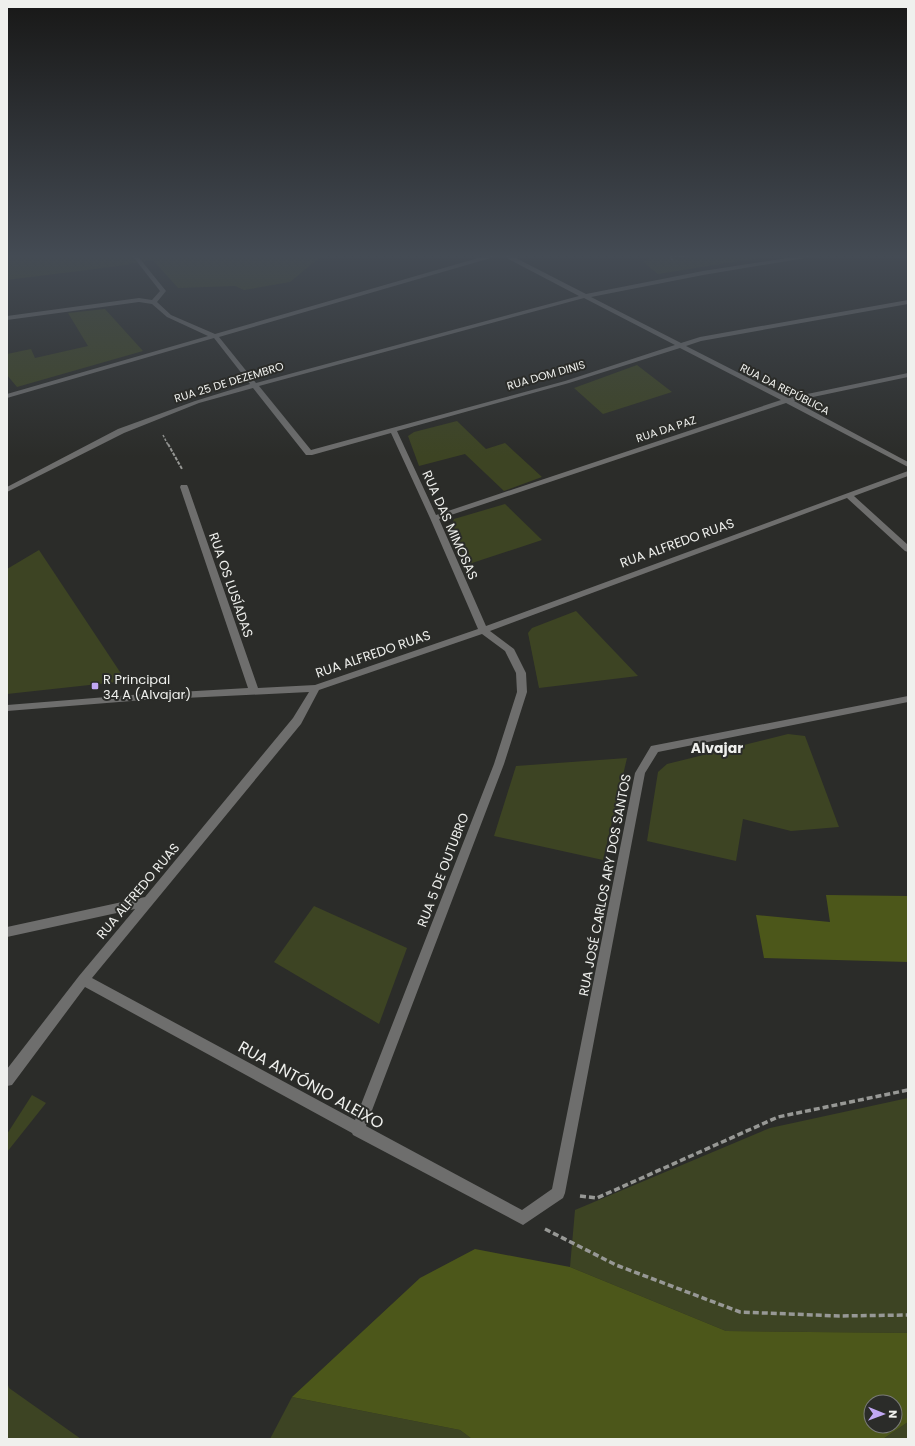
<svg xmlns="http://www.w3.org/2000/svg" width="915" height="1446" viewBox="0 0 915 1446" font-family="Poppins,sans-serif">
<style>
.green{fill:#3d4423}
.forest{fill:#4c571a;fill-rule:evenodd}
.lines{fill:none;stroke-linecap:round;stroke-linejoin:round}
.path-far2{stroke:#979895;stroke-width:1.5;stroke-dasharray:2.5 1.5;stroke-linecap:butt}
.path-far1{stroke:#979895;stroke-width:2;stroke-dasharray:3.5 1.5;stroke-linecap:butt}
.path{stroke:#979895;stroke-width:3.5;stroke-dasharray:6 3;stroke-linecap:butt}
.street{fill:#6e6e6d;fill-rule:evenodd}
.poi-dot{fill:#c1a8f3;stroke:#2b2c29;stroke-width:1.5}
.labels{text-anchor:middle;dominant-baseline:central;stroke-width:4;stroke-linejoin:round;paint-order:stroke}
.far-street-label{font-size:11px;fill:#eff0ed;stroke:#2b2c29}
.street-label{font-size:13px;fill:#eff0ed;stroke:#2b2c29}
.poi-label{font-size:13px;fill:#eff0ed;stroke:#2b2c29;text-anchor:start}
.neighbourhood-label{font-size:14px;font-weight:bold;fill:#eff0ed;stroke:#2b2c29}
.near-street-label{font-size:16px;fill:#eff0ed;stroke:#2b2c29}
</style>
<rect width="100%" height="100%" fill="#2b2c29"/>
<g class="green">
<path d="M324,254L290,282L244,290L235,286L178,288L153,260L119,266L7,280V255Z"/>
<path d="M644,254H785L658,274L643,262L649,260Z"/>
<path d="M105,309L143,351L17,387L7,375V354L31,349L35,358L88,346L68,313Z"/>
<path d="M637,365L672,392L603,414L574,388Z"/>
<path d="M457,421L486,449L505,443L542,477L504,491L465,454L419,466L408,436L414,432Z"/>
<path d="M505,504L542,540L469,564L450,529L454,519Z"/>
<path d="M39,550L126,681L7,694V569Z"/>
<path d="M576,611L638,676L539,688L528,633L532,628Z"/>
<path d="M788,734L805,736L839,827L791,831L743,819L736,861L647,841L658,772L667,764Z"/>
<path d="M627,758L603,860L494,836L516,766Z"/>
<path d="M314,906L407,948L379,1024L274,962Z"/>
<path d="M32,1095L46,1103L7,1152V1134Z"/>
<path d="M908,1098V1333L726,1331L570,1267L575,1210L770,1128Z"/>
<path d="M7,1382L9,1388L81,1439H7Z"/>
<path d="M292,1397L460,1430L472,1439H270Z"/>
<path d="M908,1422V1439H883Z"/>
</g>
<g class="forest">
<path d="M826,895L908,896V962L764,958L756,915L830,922Z"/>
<path d="M475,1249L570,1267L726,1331L908,1333V1422L883,1439H472L460,1430L292,1397L420,1278ZM871,1402H895V1426H871Z"/>
</g>
<g class="lines">
<g class="path-far2">
<path d="M673,260L670,258L672,256L688,257"/>
<path d="M163,435L168,445"/>
</g>
<path class="path-far1" d="M168,444L182,469"/>
<g class="path">
<path d="M580,1196L597,1198L778,1117L908,1090"/>
<path d="M545,1229L616,1265L740,1312L839,1316L908,1315"/>
</g>
<path class="street" d="M131,254H136L166,291L157,302L171,315L215,334L492,254H508L586,294L703,271L813,254H829L703,275L591,297L681,343L700,337L908,300V304L701,341L686,346L788,398L908,373V377L794,401L908,462V467L786,403L439,519L486,626L908,471V476L854,496L908,545V552L905,551L847,498L490,631L514,649L526,673L527,692L504,764L366,1126L522,1210L552,1189L635,773L651,746L908,696V702L658,752L645,773L565,1193L563,1198L523,1225L353,1135L352,1133L85,987L12,1085L7,1086V1069L79,976L135,909L7,937V927L145,897L293,718L309,692L144,700L7,711V705L144,694L248,688L180,487L181,485H187L188,487L258,688L315,685L478,629L430,518L391,433L312,455H306L253,388L199,403L124,433L7,492V487L118,429L195,401L250,384L214,338L7,398V394L208,336L167,317L152,304L139,302L7,320V316L139,298L152,300L160,291ZM501,255L579,296L256,383L219,337ZM584,298L675,345L565,381L311,450L259,386ZM680,348L781,400L436,515L397,431L569,383ZM482,634L505,651L516,673L517,692L494,764L355,1120L92,978L301,724L319,690Z"/>
</g>
<linearGradient id="sky" x2="0" y2="1"><stop stop-color="#181817"/><stop offset="0.56" stop-color="#444b54"/><stop offset="1" stop-color="#444b54" stop-opacity="0"/></linearGradient>
<rect width="915" height="457" fill="url(#sky)"/>
<rect class="poi-dot" x="91" y="682" width="8" height="8" rx="2"/>
<g class="labels">
<g class="far-street-label">
<text transform="translate(546 375) rotate(-16)">RUA DOM DINIS</text>
<text transform="translate(229 382) rotate(-17)">RUA 25 DE DEZEMBRO</text>
<text transform="translate(785 389) rotate(27)">RUA DA REPÚBLICA</text>
<text transform="translate(666 429) rotate(-18)">RUA DA PAZ</text>
</g>
<g class="street-label">
<text transform="translate(450 525) rotate(66)">RUA DAS MIMOSAS</text>
<text transform="translate(677 543) rotate(-20)">RUA ALFREDO RUAS</text>
<text transform="translate(231 585) rotate(71)">RUA OS LUSÍADAS</text>
<text transform="translate(373 654) rotate(-19)">RUA ALFREDO RUAS</text>
<text transform="translate(443 870) rotate(-69)">RUA 5 DE OUTUBRO</text>
<text transform="translate(605 885) rotate(-79)">RUA JOSÉ CARLOS ARY DOS SANTOS</text>
<text transform="translate(138 891) rotate(-50)">RUA ALFREDO RUAS</text>
</g>
<g class="poi-label">
<text x="103" y="679">R Principal<tspan x="103" dy="15">34 A (Alvajar)</tspan></text>
</g>
<g class="neighbourhood-label">
<text x="717" y="748">Alvajar</text>
</g>
<g class="near-street-label">
<text transform="translate(311 1085) rotate(29)">RUA ANTÓNIO ALEIXO</text>
</g>
</g>
<rect width="915" height="1446" fill="none" stroke="#eff0ed" stroke-width="16"/>
<g transform="translate(883 1414) rotate(91)"><circle r="19" fill="#2b2c29" stroke="#797a77"/>
<path d="M0-3L7 15L0 10L-7 15Z" fill="#c1a8f3"/>
<text y="-6" font-size="11" font-weight="bold" text-anchor="middle" fill="#eff0ed">N</text>
</g>
</svg>
